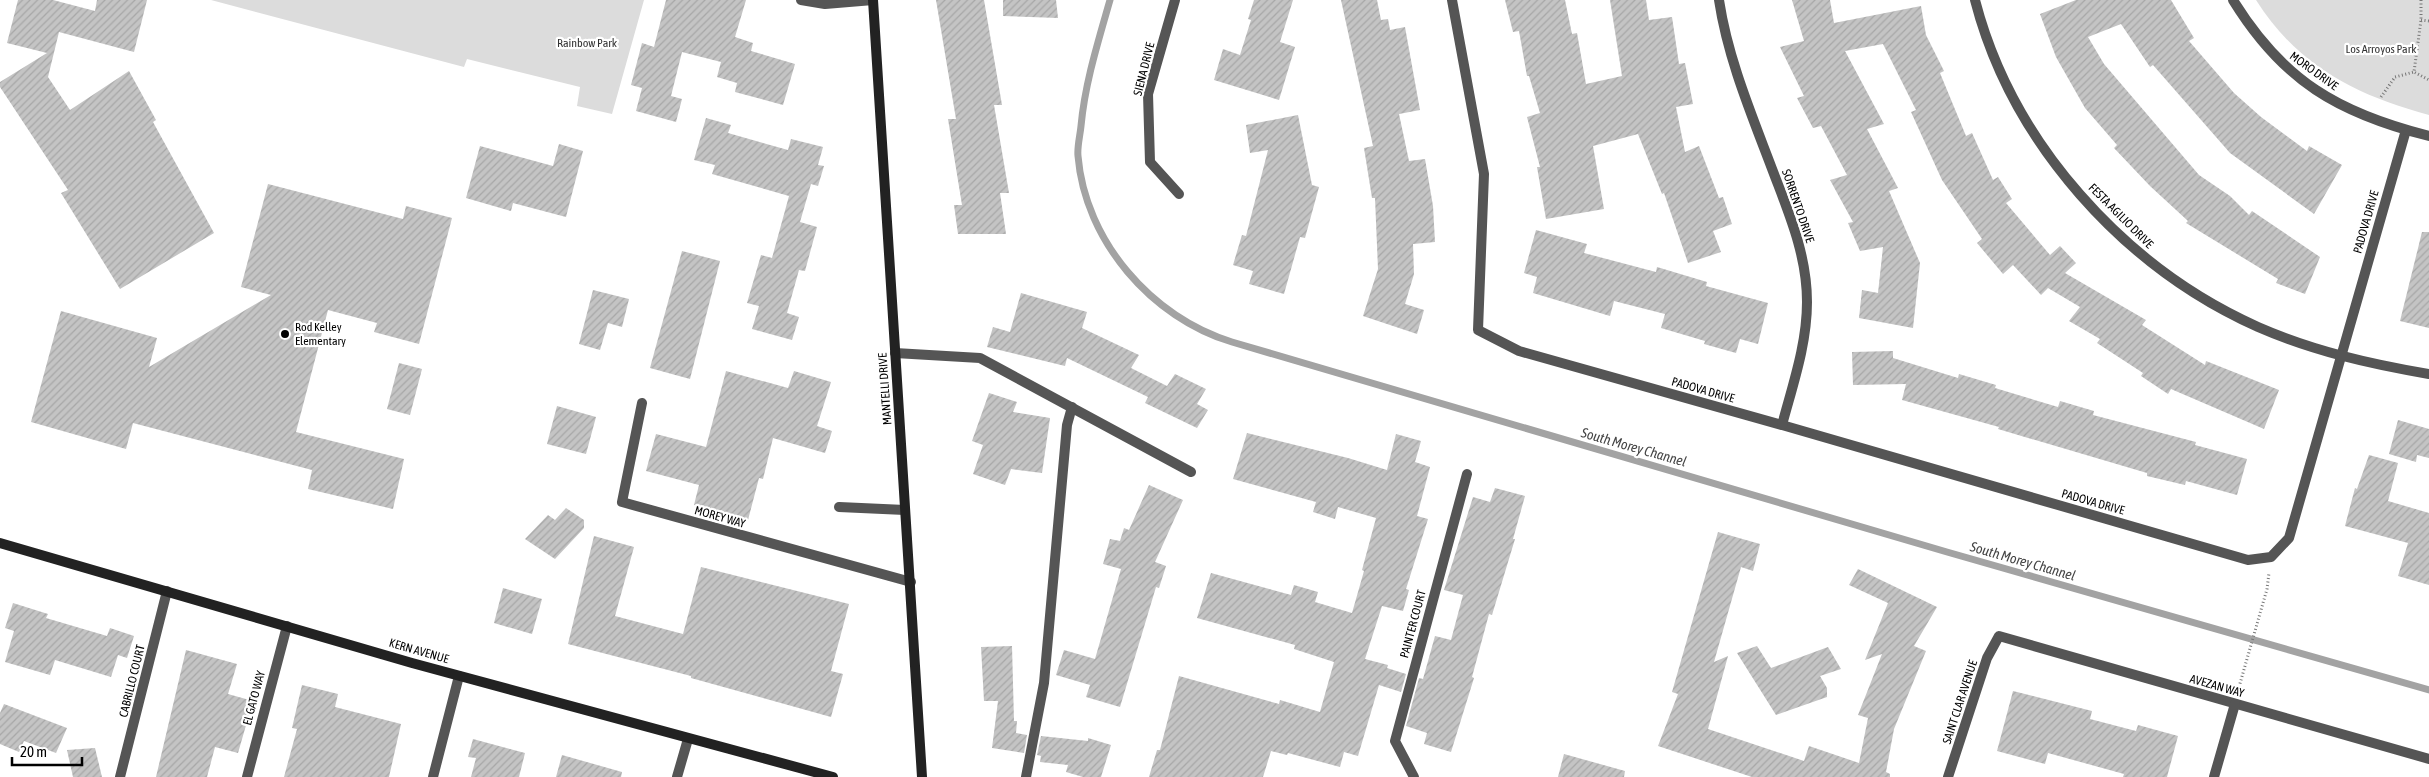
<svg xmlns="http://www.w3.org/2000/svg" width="2429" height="777" viewBox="0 0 2429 777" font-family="'Asap Condensed',sans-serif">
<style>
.green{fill:#dcdcdc}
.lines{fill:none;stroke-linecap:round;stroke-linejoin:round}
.stream{stroke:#a3a3a3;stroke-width:7}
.building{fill:url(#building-hatch)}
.path{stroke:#777;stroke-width:3;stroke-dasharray:1 2.5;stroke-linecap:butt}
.lane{stroke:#555;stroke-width:10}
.street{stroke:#555;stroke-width:10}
.secondary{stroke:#222;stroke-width:10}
.poi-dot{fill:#000;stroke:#fff;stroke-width:2}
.labels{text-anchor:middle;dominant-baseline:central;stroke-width:4.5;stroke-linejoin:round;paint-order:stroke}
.park-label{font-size:12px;fill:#333;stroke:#fff}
.street-label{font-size:12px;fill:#000;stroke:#fff}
.poi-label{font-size:12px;fill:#000;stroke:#fff;text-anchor:start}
.water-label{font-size:14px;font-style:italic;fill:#444;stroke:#fff}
</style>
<defs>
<pattern id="building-hatch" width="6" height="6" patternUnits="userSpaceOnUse" patternTransform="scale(1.25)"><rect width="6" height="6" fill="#c4c4c4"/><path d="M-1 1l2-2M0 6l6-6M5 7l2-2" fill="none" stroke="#a7a7a7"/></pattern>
</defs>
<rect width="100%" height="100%" fill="#fff"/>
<g class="green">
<path d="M211,0H644L612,114L577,106L580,87L467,59L464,67Z"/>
<path d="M2256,0H2429V115C2355,95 2298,66 2256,0Z"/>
</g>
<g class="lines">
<path class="stream" d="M1110,0C1098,42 1085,83 1081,126C1080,136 1077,147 1078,156C1085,241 1152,318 1232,342L1947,552L2429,690"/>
</g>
<g class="building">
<path d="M18,0H53L95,11L97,0H147L134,52L59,32L48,77L70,110L129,71L156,120L153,122L214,233L120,289L61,193L68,190L0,87V82L47,53L7,43Z"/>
<path d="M666,0H746L735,37L753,43L751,51L795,64L783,105L735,92L737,83L717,77L721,62L682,52L671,96L682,99L676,122L636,111L642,88L631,85L642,43L654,47Z"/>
<path d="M936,0H984L1002,105H994L1009,193H1000L1006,234H958L954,205H962L948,119H956Z"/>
<path d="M1003,0H1056L1058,18L1003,16Z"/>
<path d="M1254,0H1293L1280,42L1295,47L1279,100L1214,80L1223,49L1240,55L1251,20L1248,19Z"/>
<path d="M1341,0H1377L1381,20L1388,19L1390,30L1405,27L1420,110L1399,114L1409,161L1425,159L1433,206L1435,242L1413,244L1414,274L1405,304L1424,310L1417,334L1363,316L1378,269L1375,198H1372L1364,148L1373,146Z"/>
<path d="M1505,0H1565L1572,34L1577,33L1586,84L1622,76L1610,0H1646L1649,20L1672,17L1679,64L1685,63L1693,104L1676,107L1685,152L1699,146L1719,198L1723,197L1732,224L1713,231L1721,252L1688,263L1664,193L1662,194L1638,134L1593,146L1604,209L1546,219L1537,167H1540L1527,117L1540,113L1529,76H1527L1519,31L1513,32Z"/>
<path d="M1792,0H1830L1834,23L1921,6L1926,35L1944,71L1940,73L1966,136L1972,133L1993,180L1998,177L2012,199L2006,203L2050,255L2060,246L2076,263L2065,273L2146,320L2142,325L2205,365L2206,361L2279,390L2264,429L2171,389L2168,394L2141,376L2143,373L2097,343L2100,339L2069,321L2080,307L2048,288L2041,295L2013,265L2003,274L1977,243L1982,239L1942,180L1911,112L1916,110L1883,44L1845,51L1884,124L1867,129L1898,188L1889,191L1920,263L1913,328L1859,318L1862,290L1878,293L1883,247L1860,251L1848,223L1853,222L1830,180L1847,175L1821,126L1813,128L1797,98L1804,96L1780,47L1804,41Z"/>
<path d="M2076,0H2171L2194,38L2189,41L2234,93L2261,117L2307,151L2309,146L2342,165L2314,214L2230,153L2153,65L2150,67L2121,24L2088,37L2104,64L2199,175L2230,196L2249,215L2252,211L2320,257L2305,294L2276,283L2278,279L2186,223L2188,221L2150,186L2114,148L2117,145L2085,108L2056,57L2040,14Z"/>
<path d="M1298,115L1312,185L1319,187L1305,238L1300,237L1284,294L1249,284L1253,271L1233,265L1242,235L1246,236L1268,150L1250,153L1246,125Z"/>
<path d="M706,118L731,125L728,133L788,150L791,139L823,147L818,165L824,166L818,186L811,184L800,222L817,227L805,271L799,270L787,313L799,317L792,340L752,329L759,306L747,303L761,255L772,258L789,196L712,174L715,165L694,160Z"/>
<path d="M559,144L583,151L566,217L513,203L511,211L466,198L480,146L553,166Z"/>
<path d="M268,184L403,219L406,206L452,218L419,344L374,332L377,323L328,310L296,432L404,459L393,509L308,489L312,470L133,423L126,449L31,422L61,311L157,338L149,367L271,295L241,287Z"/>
<path d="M1536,230L1587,244L1584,253L1656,272L1657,267L1707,282L1706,286L1768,303L1758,344L1740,339L1736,353L1704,344L1705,341L1661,328L1665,314L1614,301L1610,316L1533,293L1537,277L1524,273Z"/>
<path d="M2422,232H2429V328L2400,321Z"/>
<path d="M682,251L720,261L690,379L650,368Z"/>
<path d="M593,290L629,299L622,327L608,323L600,350L579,344Z"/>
<path d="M1021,293L1087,312L1082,328L1139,355L1131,368L1167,386L1175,374L1206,389L1197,404L1208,410L1197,428L1145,403L1148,397L1067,358L1065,366L987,347L993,327L1010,332Z"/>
<path d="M1893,351V358L1958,378L1959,374L1996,385L1995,388L2058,407L2060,401L2094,411L2093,415L2196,442L2195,445L2247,459L2237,495L2186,481L2185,485L2147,476V473L1998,429L1999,427L1902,400L1906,384L1853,385L1852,352Z"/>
<path d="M399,363L422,369L410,415L387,409Z"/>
<path d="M726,371L788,388L794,371L831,382L817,426L832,431L825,453L773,438L763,479L759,478L748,520L694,505L699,485L646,471L656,434L706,447Z"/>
<path d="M989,393L1017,402L1013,412L1050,418L1042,473L1011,469L1005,485L973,474L983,445L972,441Z"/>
<path d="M557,406L596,417L586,454L547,444Z"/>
<path d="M2398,420L2429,429V458L2417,455L2416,462L2389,454Z"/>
<path d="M1247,433L1348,458L1387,470L1396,434L1421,441L1415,462L1430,467L1417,516L1428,519L1406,589L1409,590L1403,611L1382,606L1365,659L1388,665L1387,668L1406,674L1401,692L1379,685L1358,756L1344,752L1340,767L1288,753L1287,755L1271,751L1263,777H1149L1157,750H1160L1179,676L1279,704L1280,700L1320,712L1334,662L1294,649L1295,645L1197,618L1211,573L1291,595L1294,585L1318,592L1315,602L1352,613L1364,571L1362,570L1376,518L1338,507L1335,519L1313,512L1316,502L1233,479Z"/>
<path d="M2369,455L2398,463L2388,501L2429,513V585L2398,576L2408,543L2345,526L2355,488L2357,489Z"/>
<path d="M1149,485L1183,500L1155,562L1166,566L1159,588L1156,587L1120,707L1086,697L1090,685L1056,675L1064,650L1095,659L1121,569L1103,564L1110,539L1120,541L1124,528L1129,530Z"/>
<path d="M1495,488L1525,496L1513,539H1515L1492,615L1489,614L1472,677L1474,678L1451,752L1424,744L1427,733L1406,726L1419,678L1423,679L1435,636L1451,640L1463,595L1444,590L1473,497L1490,502Z"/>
<path d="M566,508L584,520V528L555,559L525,539L548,515L555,520Z"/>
<path d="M1718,532L1760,544L1753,571L1741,567L1714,662L1728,656L1708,729L1804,761L1809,746L1859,763L1868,718L1858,715L1882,654L1865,660L1888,603L1849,585L1858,569L1937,607L1914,646L1926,651L1894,729L1886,772L1890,774V777H1752L1658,746L1678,694L1672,692Z"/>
<path d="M594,536L634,547L615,616L683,634L701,567L849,604L831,671L843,674L831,717L691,678V676L568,644Z"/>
<path d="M503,588L542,599L532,634L494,623Z"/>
<path d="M13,603L48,614L46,618L107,636L110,628L134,636L127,658L118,655L111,677L55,660L50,675L5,662L14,631L5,628Z"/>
<path d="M1012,646L1014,721H1017L1016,733L1027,735L1024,753L992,748L998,701H984L981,647Z"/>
<path d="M1757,646L1771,668L1828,647L1841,669L1820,676L1827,688V697L1776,715L1737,653Z"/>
<path d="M186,650L237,664L228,694L253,701L238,753L215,747L207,777H156Z"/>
<path d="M302,685L338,694L335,707L401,724L389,777H284L297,729L292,728Z"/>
<path d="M2013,691L2092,711L2090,719L2136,731L2138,725L2178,736L2167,777H2123L2124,774L2048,753L2045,764L1997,751Z"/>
<path d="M4,704L67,728L56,753L24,741L19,752L0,744V713Z"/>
<path d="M1041,736L1088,741V738L1111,745L1101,777H1083L1066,772L1068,765L1040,762L1041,756L1037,755Z"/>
<path d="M473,739L525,753L519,777H471L476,758L468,757Z"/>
<path d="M95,748L102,777H73L67,750Z"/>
<path d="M1564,754L1625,771L1624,777H1558Z"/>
<path d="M562,755L622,772L621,777H556Z"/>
</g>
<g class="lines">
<g class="path">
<path d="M2421,0V20L2414,72L2429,80"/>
<path d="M2421,20L2429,21"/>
<path d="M2381,97L2395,77L2414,72"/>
<path d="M2239,687L2267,589L2269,573"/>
</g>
<g class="lane">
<path d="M801,0L825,4L873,0"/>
<path d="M895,353L980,358L1191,472"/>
<path d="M839,507L905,510"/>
<path d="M1026,777L1044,683L1067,425L1072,407"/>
<path d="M1414,777L1395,741L1467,474"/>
</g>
<g class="street">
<path d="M1175,0L1148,94L1150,162L1179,194"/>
<path d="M1452,0L1484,174L1478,330L1519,351L1782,425L2248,560L2271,557L2289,538L2406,130"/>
<path d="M1719,0C1728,60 1753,118 1774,174C1790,216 1807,256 1807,302C1807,344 1793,384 1782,425"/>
<path d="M1975,0C2012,143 2124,267 2258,327C2313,351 2370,364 2429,374"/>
<path d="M2233,0C2283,81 2338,113 2429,136"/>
<path d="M642,403L622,502L911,582"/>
<path d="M120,777L167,591"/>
<path d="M247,777L287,626"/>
<path d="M433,777L459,676"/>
<path d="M677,777L688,739"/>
<path d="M1948,777L1987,658L1999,636L2429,759"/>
<path d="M2214,777L2235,704"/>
</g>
<g class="secondary">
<path d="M873,0L922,777"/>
<path d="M0,543L412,663L833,777"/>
</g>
</g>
<circle class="poi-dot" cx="285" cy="334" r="5"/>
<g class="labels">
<g class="park-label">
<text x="587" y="43">Rainbow Park</text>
<text x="2381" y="49">Los Arroyos Park</text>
</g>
<g class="street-label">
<text transform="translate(1144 69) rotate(-76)">SIENA DRIVE</text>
<text transform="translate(2314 71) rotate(36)">MORO DRIVE</text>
<text transform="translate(1798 206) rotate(71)">SORRENTO DRIVE</text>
<text transform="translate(2121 216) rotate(45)">FESTA AGILIO DRIVE</text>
<text transform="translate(2366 222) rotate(-74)">PADOVA DRIVE</text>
<text transform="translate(885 389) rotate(-94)">MANTELLI DRIVE</text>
<text transform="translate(1703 390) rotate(16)">PADOVA DRIVE</text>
<text transform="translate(2093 502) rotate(16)">PADOVA DRIVE</text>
<text transform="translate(720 517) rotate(16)">MOREY WAY</text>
<text transform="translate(1413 624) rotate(-75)">PAINTER COURT</text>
<text transform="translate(419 651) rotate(16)">KERN AVENUE</text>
<text transform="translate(132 681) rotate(-76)">CABRILLO COURT</text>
<text transform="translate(2217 686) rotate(16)">AVEZAN WAY</text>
<text transform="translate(254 698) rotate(-75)">EL GATO WAY</text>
<text transform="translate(1960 702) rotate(-72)">SAINT CLAR AVENUE</text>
</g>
<g class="poi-label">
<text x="295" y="327">Rod Kelley<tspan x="295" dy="14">Elementary</tspan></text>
</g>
<g class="water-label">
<text transform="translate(1634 447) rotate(16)">South Morey Channel</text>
<text transform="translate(2023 561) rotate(16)">South Morey Channel</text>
</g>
</g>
<path d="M12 757v8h70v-8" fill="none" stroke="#000000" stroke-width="2.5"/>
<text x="20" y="757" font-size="15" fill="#000000" stroke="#ffffff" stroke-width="4" paint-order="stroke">20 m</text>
</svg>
